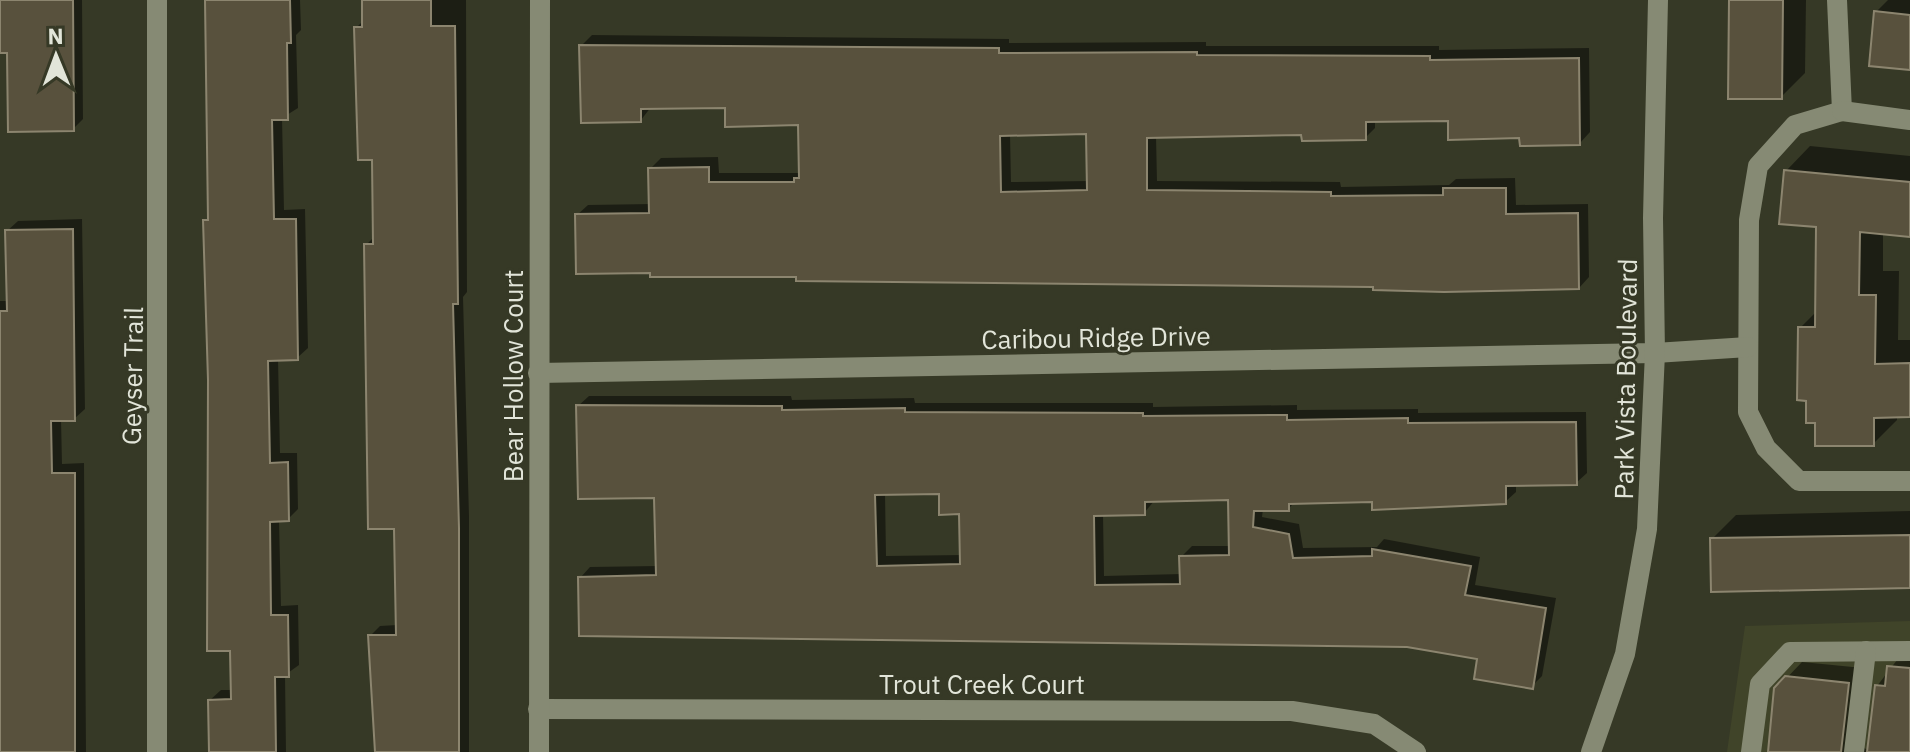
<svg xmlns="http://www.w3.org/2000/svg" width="1910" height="752" viewBox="0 0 1910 752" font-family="'IBM Plex Sans',sans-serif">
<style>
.built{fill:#404429}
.shadow{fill:#0007;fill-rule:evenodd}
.building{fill:#58513d;stroke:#8c856f;stroke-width:2;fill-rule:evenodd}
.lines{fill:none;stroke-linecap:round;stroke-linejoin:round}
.minor{stroke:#868a74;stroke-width:20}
.labels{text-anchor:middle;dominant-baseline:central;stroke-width:6;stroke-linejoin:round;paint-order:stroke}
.street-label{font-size:26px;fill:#e2e5d9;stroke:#363926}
</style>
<rect width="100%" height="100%" fill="#363926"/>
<path class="built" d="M1910,621V752H1727L1745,626Z"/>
<g class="shadow">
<path d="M0,0H82L83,119L73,129L9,51H0Z"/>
<path d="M207,0H300L301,30L296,35L298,108L282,118L284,210L305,209L308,348L297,358L278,359L280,453H297L298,509L288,519L279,520L281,606L298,605L299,665L285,675L286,752H210V700L221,690H233L210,380L205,221L210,216Z"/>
<path d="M364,0H466L467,292L463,297L469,516V752H377L370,636L380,626L397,625L396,527L366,245L375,236L374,158L356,28L364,20Z"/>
<path d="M1731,0H1806L1805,73L1781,97Z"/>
<path d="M1888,0H1910V68L1876,12Z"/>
<path d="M592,35L1009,39V43L1206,42V46H1439V50L1589,48L1590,132L1580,143L1521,136L1450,119L1375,120V128L1365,138L1303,133L1156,136L1157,181L1340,182L1341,187L1449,185L1456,179L1515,178L1516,205L1588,204L1589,277L1579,288L652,270L577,215L588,205L651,204L650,169L661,158L718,157L719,173H801L800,123L727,106L651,107L641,120L581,46ZM1088,132L1089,181L1011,182L1010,134Z"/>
<path d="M1810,146L1910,156V235L1883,232V271H1899L1898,340H1910V415L1897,416V420L1873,444L1817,421L1800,328L1817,311L1818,226L1786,171Z"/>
<path d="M82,219L85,409L74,419H61L62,464L84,463L86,752H0V301H9L7,231L18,221Z"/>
<path d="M589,396H791L792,400L914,398L915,403H1153V407L1297,405V410L1418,409V413L1586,412L1587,473L1576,483L1516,484V492L1505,502H1295L1288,509H1263L1262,517L1299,524L1303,548L1377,547L1384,539L1480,557L1475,585L1556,598L1542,676L1532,686L1479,658L1407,645L580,578L590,567L657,566L656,496L578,406ZM941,492L961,512L962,555L886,556L885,493ZM1230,498L1231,546H1192L1181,557V574L1104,576L1103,514L1144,513L1155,500Z"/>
<path d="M1910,511V585L1712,539L1736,515Z"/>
<path d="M1904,651L1910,652V752H1770L1776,689L1802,662L1863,668L1861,747L1869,750L1877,686Z"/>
</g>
<g class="building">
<path d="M0,0H73L74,131L8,132L7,53H0Z"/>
<path d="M205,0H290L291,43H287L288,120H272L274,219H296L298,360L268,361L270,463L288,462L289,521L270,522L271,615H288L289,677H275L276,752H209L208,700L231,699L230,651H207L208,380L203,220H208Z"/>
<path d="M362,0H431V26H455L458,304H453L459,528V752H375L368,635H396L394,529H368L364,244H373L372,160H358L354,27H362Z"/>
<path d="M1729,0H1783L1782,99H1728Z"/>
<path d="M1874,11L1910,15V70L1869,66Z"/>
<path d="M579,45L999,48V53L1197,52V55L1430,56V60L1579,58L1580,145L1520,146L1519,138L1448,140V121L1366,122V140L1302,141L1301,135L1147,138V190L1331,192V196L1443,195V188H1506V214L1578,213L1579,289L1444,292L1373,290V287L796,281V277H650V273L576,274L575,214L649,213L648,168L709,167V182H794V178H799L798,125L725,127V108L641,109V122L581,123ZM1086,134L1087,190L1001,192L1000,136Z"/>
<path d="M1784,170L1910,182V237L1860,232L1859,295H1876L1875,364L1910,363V417L1874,418V446H1815V423H1806V401L1797,400L1798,327H1815L1816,227L1779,224Z"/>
<path d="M73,229L75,421H51L52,473H75V752H0V311H7L5,230Z"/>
<path d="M576,405L782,406V410L905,408V412L1143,413V416L1287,415V420L1408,418V423L1576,422L1577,485L1506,486V504L1372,510V502L1289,504V511H1254L1253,527L1289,534L1293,558L1372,556V549L1471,566L1465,595L1546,608L1533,689L1474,679L1477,659L1407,647L579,636L578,577L656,575L654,498L578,499ZM939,494V515L959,514L960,564L877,566L875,495ZM1228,500L1229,555L1179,556L1180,584L1095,585L1094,516L1145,515V502Z"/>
<path d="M1910,535V588L1711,592L1710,538Z"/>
<path d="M1887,666L1910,668V752H1867L1875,685L1885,686Z"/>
<path d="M1785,676L1849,683L1841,752H1768L1774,688Z"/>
</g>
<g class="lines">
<g class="minor">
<path d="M1837,0L1842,111L1795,125L1758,166L1749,220L1748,412L1766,448L1799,481H1910"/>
<path d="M1842,111L1910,120"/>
<path d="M538,373L1655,353L1748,347"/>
<path d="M538,709L1292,711L1374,724L1416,752"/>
<path d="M157,752V0"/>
<path d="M539,752L540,0"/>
<path d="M1591,752L1625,654L1647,529L1655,353L1653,218L1658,0"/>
<path d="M1751,752L1760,684L1790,652L1910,651"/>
<path d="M1854,752L1866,651"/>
</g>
</g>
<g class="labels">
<g class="street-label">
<text transform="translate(1096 337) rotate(-1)">Caribou Ridge Drive</text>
<text transform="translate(132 376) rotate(-89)">Geyser Trail</text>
<text transform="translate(513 376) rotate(-90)">Bear Hollow Court</text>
<text transform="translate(1625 379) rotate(-89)">Park Vista Boulevard</text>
<text x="982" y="684">Trout Creek Court</text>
</g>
</g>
<g transform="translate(56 56) rotate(359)" stroke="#363926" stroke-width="6" paint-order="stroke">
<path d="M0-6L14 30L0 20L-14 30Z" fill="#e2e5d9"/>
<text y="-12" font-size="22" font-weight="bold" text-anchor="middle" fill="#e2e5d9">N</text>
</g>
</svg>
